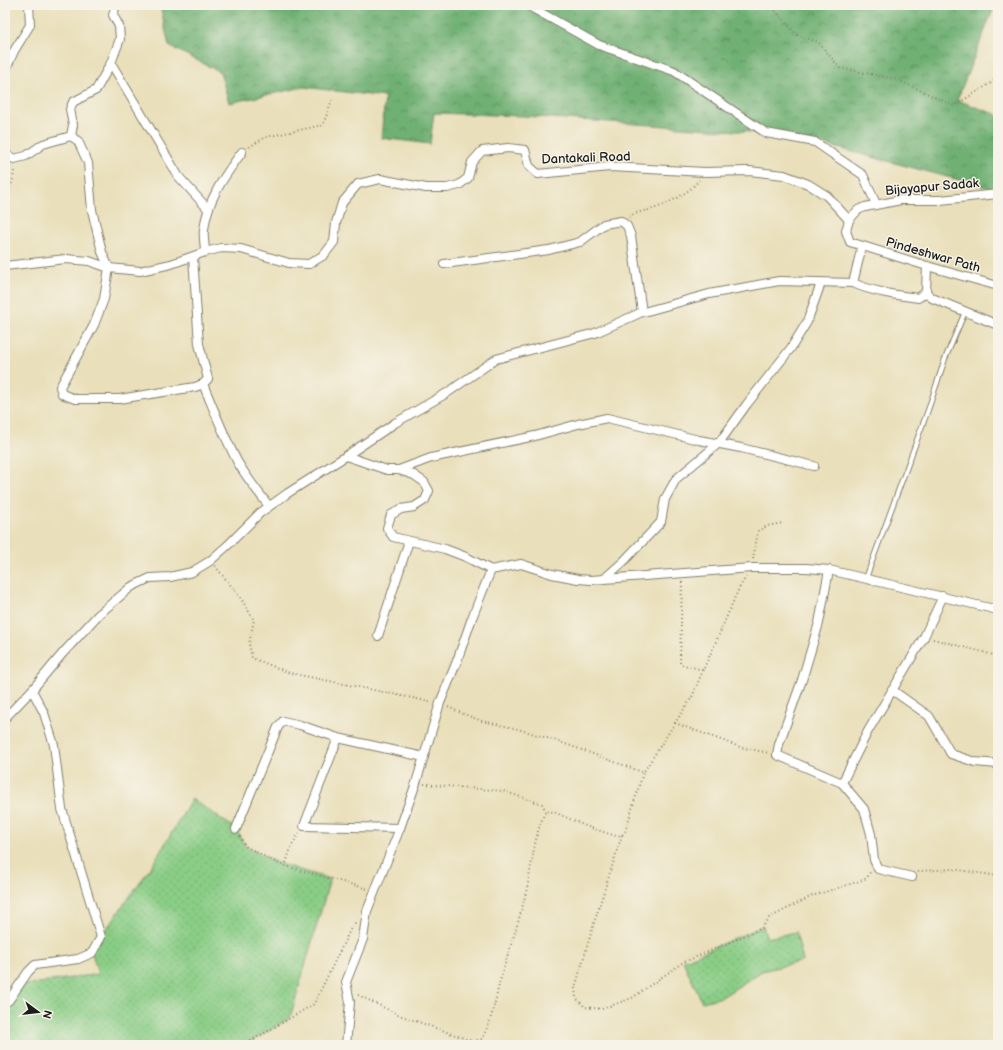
<svg xmlns="http://www.w3.org/2000/svg" width="1003" height="1050" viewBox="0 0 1003 1050" font-family="'Balsamiq Sans',sans-serif">
<style>
.grass{fill:url(#grass-dots);stroke:#537451}
.forest{fill:url(#forest-crowns);stroke:#466648}
.lines{fill:none;stroke-linecap:round;stroke-linejoin:round}
.lane-casing{stroke:#827e6b;stroke-width:6}
.street-casing{stroke:#827e6b;stroke-width:10}
.path{stroke:#827e6b;stroke-width:2;stroke-dasharray:1 3;stroke-linecap:butt}
.lane{stroke:#fff;stroke-width:4}
.street{stroke:#fff;stroke-width:8}
.labels{text-anchor:middle;dominant-baseline:central;stroke-width:3;stroke-linejoin:round;paint-order:stroke}
.street-label{font-size:13px;fill:#1c1c1c;stroke:#f7f3e8}
</style>
<defs>
<pattern id="grass-dots" width="8" height="8" patternUnits="userSpaceOnUse"><rect width="8" height="8" fill="#8acd86"/><path d="M2 2h.1M6 6h.1" fill="none" stroke="#76af73" stroke-width="1.8" stroke-linecap="round"/></pattern>
<pattern id="forest-crowns" width="20" height="18" patternUnits="userSpaceOnUse"><rect width="20" height="18" fill="#6fb073"/><path d="M2 6a3 3 0 1 1 6 0M12 15a3 3 0 1 1 6 0" fill="none" stroke="#5a8e5e"/></pattern>
</defs>
<rect width="100%" height="100%" fill="#f7f3e8"/>
<filter id="ink" filterUnits="userSpaceOnUse"><feTurbulence type="fractalNoise" baseFrequency=".025" numOctaves="2"/><feDisplacementMap in="SourceGraphic" scale="8" xChannelSelector="R" yChannelSelector="G"/><feConvolveMatrix kernelMatrix="1 2 1 2 8 2 1 2 1" color-interpolation-filters="sRGB"/></filter>
<filter id="wash" filterUnits="userSpaceOnUse"><feTurbulence type="fractalNoise" baseFrequency=".012" numOctaves="4" result="noise"/><feDisplacementMap in="SourceGraphic" scale="16" xChannelSelector="R" yChannelSelector="G"/><feGaussianBlur stdDeviation="0.9" result="paint"/><feColorMatrix in="noise" values="0 0 0 0 0 0 0 0 0 0 0 0 0 0 0 0 0 1.4 0 .05"/><feComposite in="paint" operator="in"/></filter>
<g filter="url(#wash)">
<rect width="100%" height="100%" fill="#e9dfba"/>
<g class="grass">
<path d="M192,799L236,829L245,846L277,863L330,879L290,1018L253,1040V1045H5V1003L19,986L98,974L92,953L102,935L151,867Z"/>
<path d="M763,926L767,938L796,932L803,961L762,971L722,997L702,1002L683,961Z"/>
</g>
<path class="forest" d="M160,5H995L957,100L998,115V187L997,190L815,142L766,133L523,116L434,113L430,144L381,138L385,97L304,87L229,103L220,72L169,46Z"/>
</g>
<g filter="url(#ink)">
<g class="lines">
<g class="lane-casing">
<path id="lane" d="M866,578L928,410L945,359L965,312"/>
</g>
<g class="street-casing">
<g id="street">
<path d="M527,5L599,45L674,71L766,133L815,142L863,175L876,204"/>
<path d="M111,63L179,177L208,209"/>
<path d="M5,71L14,51L30,25L29,5"/>
<path d="M71,136L73,125L70,109L73,102L96,90L111,63L120,39L119,26L113,15L115,8L118,5"/>
<path d="M5,151L6,154L14,159L26,156L43,144L71,136L78,141L88,163L92,210L102,252L109,268L104,299L94,325L60,387L62,394L75,399H119L195,387L203,384L208,379L199,344L193,257"/>
<path d="M849,220L858,210L865,207L901,200H940L998,194"/>
<path d="M205,252C205,245 203,237 204,230C207,200 225,175 242,152"/>
<path d="M444,264L549,250L580,242L604,224L621,221L627,226L631,236L642,312"/>
<path d="M5,266L66,259L89,261L109,268L140,271L171,264L205,252L221,248L241,249L289,263L309,264L324,255L334,242L336,223L342,203L358,184L380,179L426,188H447L459,185L468,178L472,162L482,151L508,148L525,150L529,166L538,174L610,167L705,172L749,171L784,175L808,184L827,196L849,220L846,231L850,242L927,266L998,286"/>
<path d="M927,266L926,292L932,298L998,325"/>
<path d="M853,283L862,246"/>
<path d="M203,384C214,410 224,436 237,461C246,477 258,492 269,506"/>
<path d="M346,456L387,470H399L414,475L424,482L429,491L425,500L414,507L401,509L391,515L387,528L393,537L445,549L466,557L491,570L521,564L552,574L578,579L591,580L752,568H806L829,570L998,610"/>
<path d="M399,470L431,458L535,436L578,424L607,418L699,440L741,448L814,466"/>
<path d="M829,570L819,623L802,680L779,744L777,755L842,783"/>
<path d="M605,578L623,562L661,522L665,499L676,479L719,443L747,404L791,348L807,322L821,283"/>
<path d="M378,636L409,541"/>
<path d="M892,690L929,716L951,754L975,762L998,764"/>
<path d="M5,718L32,690L63,653L98,615L131,587L150,578L170,577L192,572L210,561L228,545L260,513L288,493L346,456L395,423L447,393L496,359L595,333L640,313L709,294L779,281L853,283C873,292 896,295 918,298L926,292"/>
<path d="M338,738L304,826L400,828"/>
<path d="M236,829L278,727L283,721L300,725L338,738L424,757"/>
<path d="M912,877L878,869L874,860L871,834L864,809L842,783L868,731L924,637L943,596"/>
<path d="M5,1003L9,1000L28,972L35,965L78,959L92,953L101,937L62,809L54,745L44,713L32,690"/>
<path d="M346,1045L350,1002L346,982L363,939L367,911L400,828L416,783L440,703L457,661L472,618L491,570"/>
</g>
</g>
<g class="path">
<path d="M770,5L797,35L818,42L840,68L896,79L954,106L994,81L998,82"/>
<path d="M249,147L266,137L323,125L332,100"/>
<path d="M5,194C12,188 14,176 14,168"/>
<path d="M629,217C636,212 645,211 653,209C669,203 688,194 699,180"/>
<path d="M753,559L758,531L767,526L782,523"/>
<path d="M215,566L240,597L254,620L249,644L252,658L290,673L432,702"/>
<path d="M682,582L680,664L703,670L715,644L739,588L746,577"/>
<path d="M933,639L998,656"/>
<path d="M703,670L692,697L675,723L740,747L769,753"/>
<path d="M448,707L461,713L482,721L518,729L560,742L642,772"/>
<path d="M424,784L503,791L542,804L546,811"/>
<path d="M299,833L292,845L285,866L368,889"/>
<path d="M622,835L594,923L575,988L576,998L585,1007L602,1009L632,998L682,963L762,928L769,918L812,896L860,881L867,878L870,872"/>
<path d="M240,836L245,846L277,863L285,866"/>
<path d="M918,872L920,871L952,869L998,876"/>
<path d="M358,995L399,1015L472,1041L482,1039C492,1020 495,1001 500,981C509,950 520,919 527,888C532,865 535,830 546,811L554,812L588,827L616,836L622,835L625,832L643,773L675,723"/>
<path d="M239,1045L253,1040L314,1004L352,926L356,922"/>
</g>
<use href="#lane" class="lane"/>
<use href="#street" class="street"/>
</g>
</g>
<g class="labels">
<g class="street-label">
<text transform="translate(586 158) rotate(-2)">Dantakali Road</text>
<text transform="translate(932 187) rotate(-5)">Bijayapur Sadak</text>
<text transform="translate(933 255) rotate(16)">Pindeshwar Path</text>
</g>
</g>
<rect width="1003" height="1050" fill="none" stroke="#f7f3e8" stroke-width="20"/>
<g transform="translate(38 1012) rotate(105)" stroke="#f7f3e8" stroke-width="3" paint-order="stroke">
<path d="M0-3L7 15L0 10L-7 15Z" fill="#1c1c1c"/>
<text y="-6" font-size="11" font-weight="bold" text-anchor="middle" fill="#1c1c1c">N</text>
</g>
</svg>
